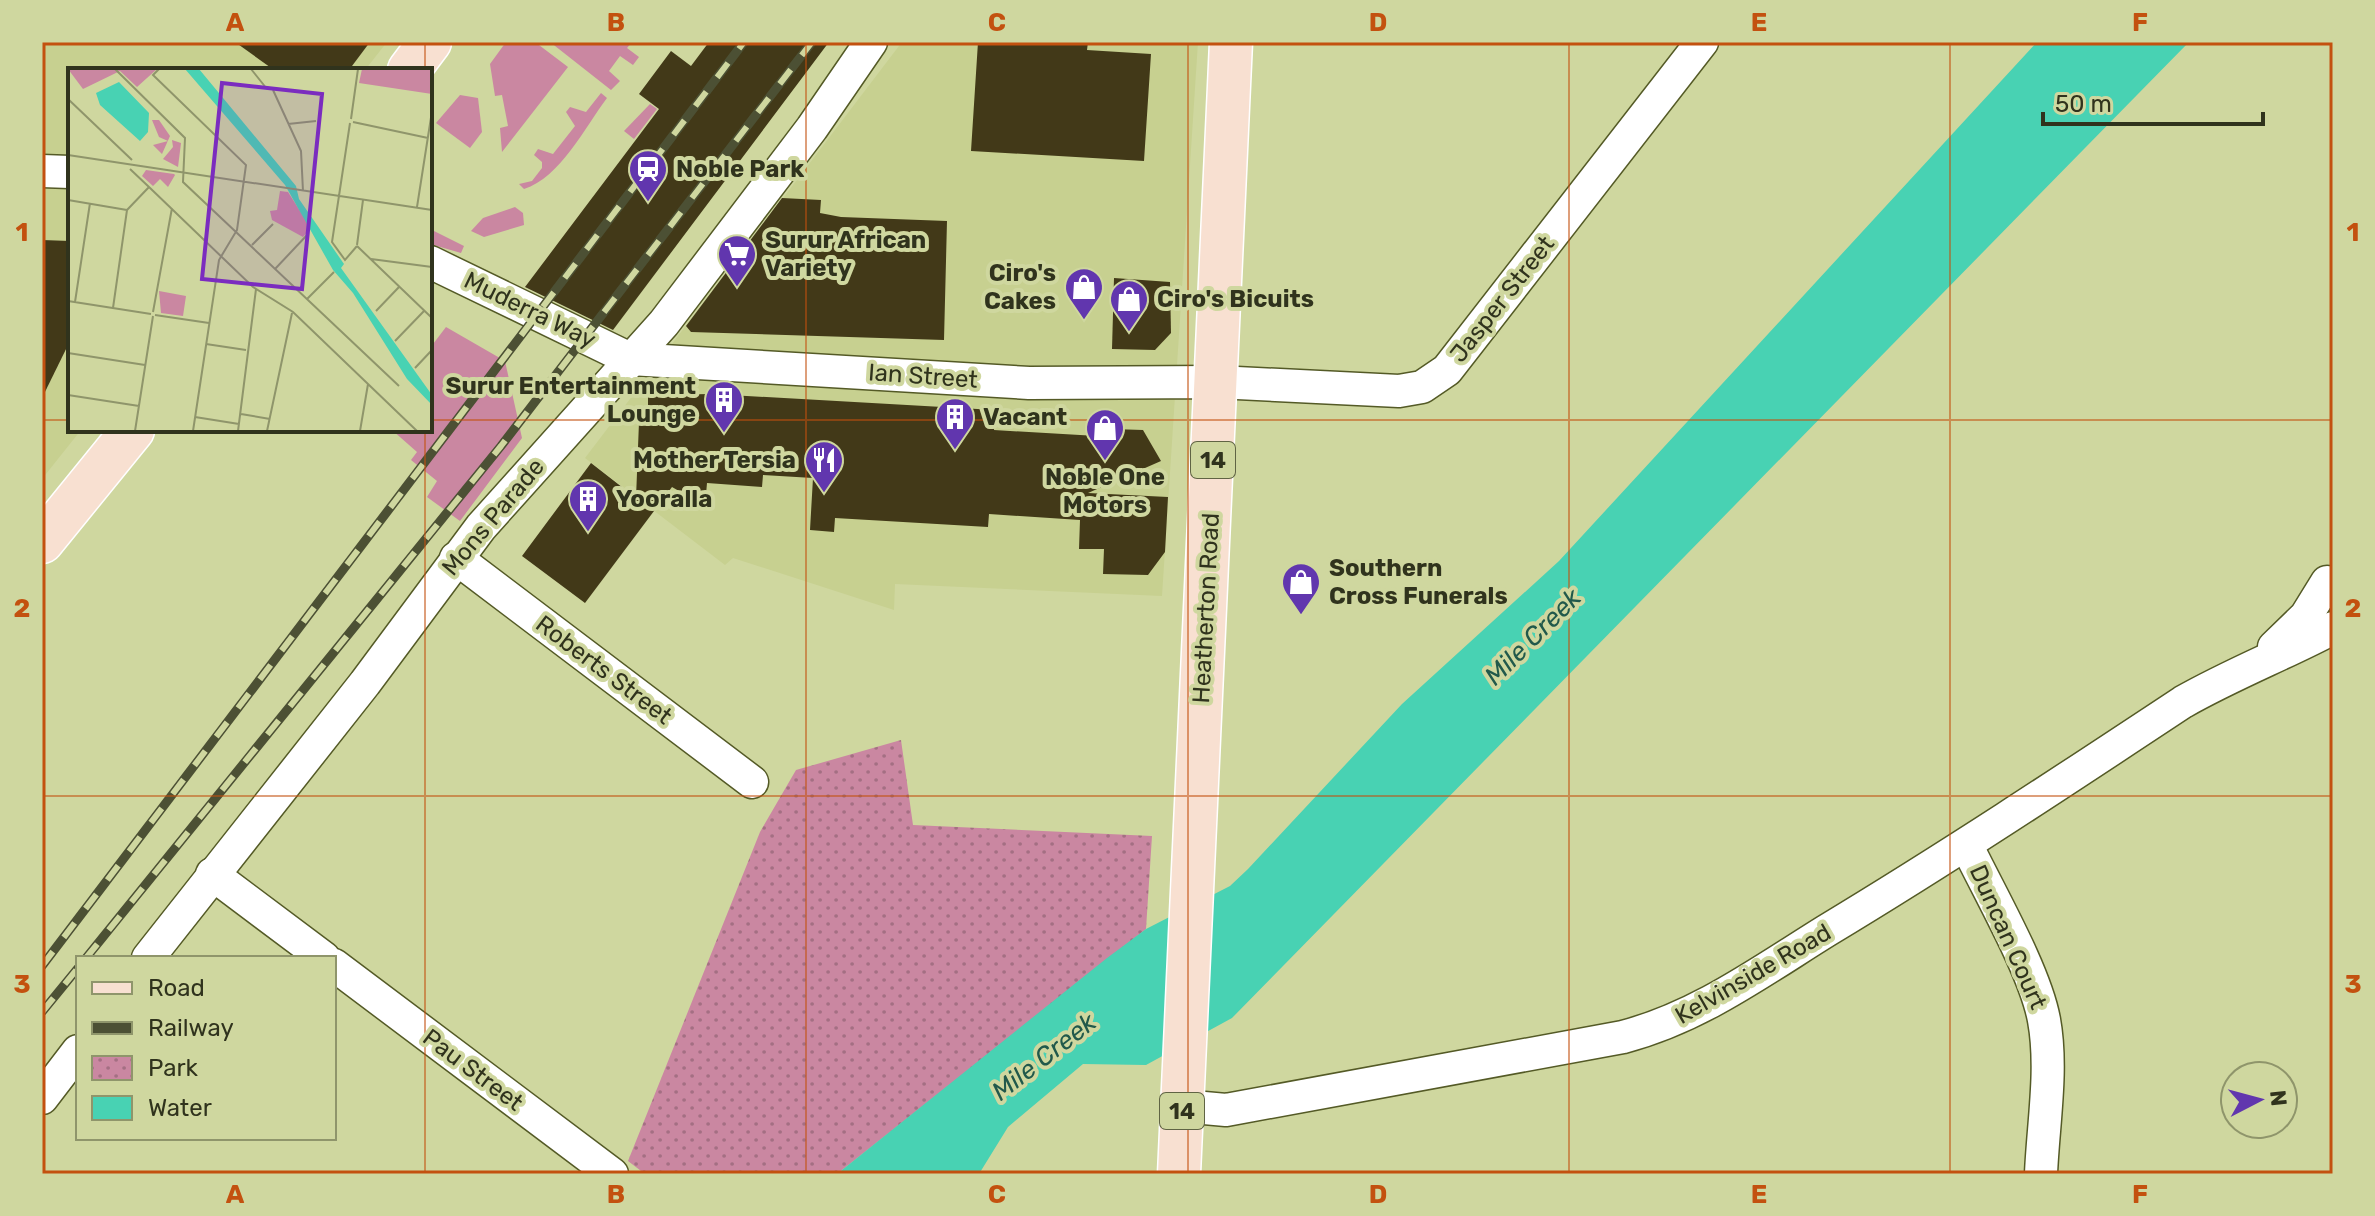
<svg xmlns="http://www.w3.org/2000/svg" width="2375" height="1216" viewBox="0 0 2375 1216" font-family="Rubik,sans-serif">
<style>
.built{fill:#c7d090}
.green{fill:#ca87a1}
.park{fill:url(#park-dots)}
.water{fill:#48d2b3}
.building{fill:#423918}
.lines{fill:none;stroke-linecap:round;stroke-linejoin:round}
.minor-casing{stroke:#545a26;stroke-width:35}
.major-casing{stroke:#fff;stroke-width:45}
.minor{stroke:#fff;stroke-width:32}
.major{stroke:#f8e0d1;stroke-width:42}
.rail-casing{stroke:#4c5034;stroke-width:9}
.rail{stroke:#cfd79f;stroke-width:6;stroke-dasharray:18;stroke-linecap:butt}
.grid{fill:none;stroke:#c3510f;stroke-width:2;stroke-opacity:0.55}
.labels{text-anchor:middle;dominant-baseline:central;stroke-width:8;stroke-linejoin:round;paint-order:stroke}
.shield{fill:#cfd79f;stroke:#606444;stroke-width:2}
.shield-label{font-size:22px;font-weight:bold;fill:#30331d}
.poi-label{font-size:24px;font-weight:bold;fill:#30331d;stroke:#cfd79f;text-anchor:start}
.street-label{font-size:24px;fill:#30331d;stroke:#cfd79f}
.water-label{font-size:26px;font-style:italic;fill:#21594b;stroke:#cfd79f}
.inset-road{fill:none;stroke:#8f956b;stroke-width:2}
.view{fill:#7b2cbf;fill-opacity:0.15;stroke:#7b2cbf;stroke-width:4}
.inset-edge{fill:none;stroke:#30331d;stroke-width:4}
.neatline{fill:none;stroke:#c3510f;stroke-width:3}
.grid-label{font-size:26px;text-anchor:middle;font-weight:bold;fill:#c3510f}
</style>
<defs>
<pattern id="park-dots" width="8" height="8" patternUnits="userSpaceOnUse" patternTransform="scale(2)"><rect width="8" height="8" fill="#ca87a1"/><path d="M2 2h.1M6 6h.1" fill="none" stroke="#a46f83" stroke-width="1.8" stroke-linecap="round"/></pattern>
</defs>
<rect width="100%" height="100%" fill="#cfd79f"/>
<g class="built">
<path d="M42,42H387L365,70H70V430H81L42,479Z"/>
<path d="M902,42H1198L1162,596L895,584L894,610L733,558L725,565L585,458Z"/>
</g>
<g class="green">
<path d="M506,42H535L568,67L502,152L500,128L508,126L502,95L495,96L490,64Z"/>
<path d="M550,42H632L627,48L639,57L633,65L620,56L609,71L620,81L611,90Z"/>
<path d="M601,93L607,98C585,127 560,178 524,189L519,184L532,181L542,168V162L534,155L538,149L553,154L575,126L566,112L570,107L586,112Z"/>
<path d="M460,95L478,98L482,132L470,148L436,123Z"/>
<path d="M650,104L657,109L634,139L624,131Z"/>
<path d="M515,207L523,213L524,225L484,237L471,231L483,218Z"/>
<path d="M430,229L464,246L461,253L430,244Z"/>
<path d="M446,327L505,361L522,438L460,521L427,497L437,481L411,460L417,452L392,430H430V348Z"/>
</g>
<path class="park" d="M901,740L913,825L1152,836L1146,929L837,1174H645L628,1161L760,832L796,770Z"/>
<path class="water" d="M2037,42H2189L1232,1018L1146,1065L1083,1064L1008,1127L979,1174H837L1107,958L1146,929L1230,886L1248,869L1402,704L1559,561Z"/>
<g class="building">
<path d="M235,42H370L349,70H274Z"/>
<path d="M709,42H829L613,330L525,287L659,109L639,94L671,51L691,66Z"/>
<path d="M978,42H1088L1087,50L1151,54L1144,161L971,151Z"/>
<path d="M782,198L821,200L820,213L841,217L947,221L944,340L691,332L686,326Z"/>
<path d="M42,240L70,241V341L42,398Z"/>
<path d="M1114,278L1170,282L1171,333L1155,350L1112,349Z"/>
<path d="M712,394L995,410L994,430L1097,436L1112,429L1143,430L1161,461L1088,493L1168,497L1165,552L1148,575L1103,574L1104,549H1079L1080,520L989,514L988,527L835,518L834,532L810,530L813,478L763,475L762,487L707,483L705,506L672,487L585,603L522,556L591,463L636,498L639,422L648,421V395Z"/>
</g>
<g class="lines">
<g class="minor-casing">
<g id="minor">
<path d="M42,171L70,172"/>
<path d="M430,262L630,359L1029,383L1217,382L1399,391L1422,387L1447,370L1702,42"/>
<path d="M456,558L752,782"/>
<path d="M2274,647L2306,616L2327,582"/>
<path d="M1967,846C1990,894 2035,971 2044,1020C2053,1069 2043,1125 2041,1174"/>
<path d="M212,874L324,958"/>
<path d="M148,958L365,683L481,527L664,323L812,128L871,42"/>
<path d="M334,965L612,1174"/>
<path d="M42,1098L78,1051"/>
<path d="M1182,1106L1226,1110L1623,1037C1699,1017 1760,972 1826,931C1947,858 2065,780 2183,702C2232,674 2284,654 2333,628"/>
</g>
</g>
<g class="major-casing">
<g id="major">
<path d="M409,70L430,42"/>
<path d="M42,542L133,430"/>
<path d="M1179,1174L1231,42"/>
</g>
</g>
<use href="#minor" class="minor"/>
<use href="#major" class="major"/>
<g class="rail-casing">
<g id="rail">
<path d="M86,958L501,446L812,42"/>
<path d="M42,966L744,42"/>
<path d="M42,1012L78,968"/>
</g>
</g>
<use href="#rail" class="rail"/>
</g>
<path class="grid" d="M425,42V70M806,42V1174M1188,42V1174M1569,42V1174M1950,42V1174M42,420H70M430,420H2333M425,430V1174M42,796H2333"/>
<defs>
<g id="station-pin" transform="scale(2)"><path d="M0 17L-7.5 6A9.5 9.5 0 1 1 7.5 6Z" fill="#6136ae" stroke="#cfd79f"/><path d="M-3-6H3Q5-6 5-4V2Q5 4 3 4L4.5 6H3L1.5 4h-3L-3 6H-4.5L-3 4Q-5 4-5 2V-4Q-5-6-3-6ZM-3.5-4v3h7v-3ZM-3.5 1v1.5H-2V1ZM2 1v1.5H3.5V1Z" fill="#fff"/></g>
<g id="supermarket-pin" transform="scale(2)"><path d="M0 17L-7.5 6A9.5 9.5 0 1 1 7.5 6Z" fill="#6136ae" stroke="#cfd79f"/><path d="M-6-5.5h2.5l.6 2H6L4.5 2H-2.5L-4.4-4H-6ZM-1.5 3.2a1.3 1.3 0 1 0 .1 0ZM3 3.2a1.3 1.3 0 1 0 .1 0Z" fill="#fff"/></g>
<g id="shop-pin" transform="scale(2)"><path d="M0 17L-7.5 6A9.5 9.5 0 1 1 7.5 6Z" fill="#6136ae" stroke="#cfd79f"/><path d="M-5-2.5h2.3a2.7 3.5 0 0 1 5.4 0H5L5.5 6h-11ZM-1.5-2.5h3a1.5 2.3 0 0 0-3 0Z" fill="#fff"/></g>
<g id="building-pin" transform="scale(2)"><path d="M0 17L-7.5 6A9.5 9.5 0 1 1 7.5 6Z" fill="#6136ae" stroke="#cfd79f"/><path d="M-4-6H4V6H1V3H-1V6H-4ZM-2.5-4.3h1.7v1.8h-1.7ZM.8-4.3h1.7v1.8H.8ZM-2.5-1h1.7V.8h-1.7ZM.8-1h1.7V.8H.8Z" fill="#fff"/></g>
<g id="restaurant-pin" transform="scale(2)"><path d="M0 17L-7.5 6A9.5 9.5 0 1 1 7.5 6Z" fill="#6136ae" stroke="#cfd79f"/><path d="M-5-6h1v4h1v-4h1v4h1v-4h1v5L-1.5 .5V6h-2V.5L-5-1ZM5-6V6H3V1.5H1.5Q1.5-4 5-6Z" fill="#fff"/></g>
</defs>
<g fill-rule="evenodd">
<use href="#station-pin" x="648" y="169"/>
<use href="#supermarket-pin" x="737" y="254"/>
<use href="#shop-pin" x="1084" y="287"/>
<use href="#shop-pin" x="1129" y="299"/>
<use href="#building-pin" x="724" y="400"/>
<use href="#building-pin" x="955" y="417"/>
<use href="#shop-pin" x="1105" y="428"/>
<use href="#restaurant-pin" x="824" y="460"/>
<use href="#building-pin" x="588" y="499"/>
<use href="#shop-pin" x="1301" y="582"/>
</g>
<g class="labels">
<g class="shield">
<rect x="1191" y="442" width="44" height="36" rx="6"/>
<rect x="1160" y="1093" width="44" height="36" rx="6"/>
</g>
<g class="shield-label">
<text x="1213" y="460">14</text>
<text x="1182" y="1111">14</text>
</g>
<g class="poi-label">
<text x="676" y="169">Noble Park</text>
<text x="765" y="240">Surur African<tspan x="765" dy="28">Variety</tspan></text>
<text x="1056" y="273" text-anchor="end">Ciro's<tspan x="1056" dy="28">Cakes</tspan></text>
<text x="1157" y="299">Ciro's Bicuits</text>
<text x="696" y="386" text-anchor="end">Surur Entertainment<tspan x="696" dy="28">Lounge</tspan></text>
<text x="983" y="417">Vacant</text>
<text x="796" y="460" text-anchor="end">Mother Tersia</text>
<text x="1105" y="477" text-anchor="middle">Noble One<tspan x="1105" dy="28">Motors</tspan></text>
<text x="616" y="499">Yooralla</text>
<text x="1329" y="568">Southern<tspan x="1329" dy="28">Cross Funerals</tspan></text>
</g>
<g class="street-label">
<text transform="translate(1502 299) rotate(-52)">Jasper Street</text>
<text transform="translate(530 310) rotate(26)">Muderra Way</text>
<text transform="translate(923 376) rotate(4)">Ian Street</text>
<text transform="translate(493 517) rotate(-50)">Mons Parade</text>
<text transform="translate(1206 608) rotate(-87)">Heatherton Road</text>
<text transform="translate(604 670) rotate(37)">Roberts Street</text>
<text transform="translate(2008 937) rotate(66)">Duncan Court</text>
<text transform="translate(1753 974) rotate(-30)">Kelvinside Road</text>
<text transform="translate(473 1070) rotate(37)">Pau Street</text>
</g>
<g class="water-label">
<text transform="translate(1533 637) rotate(-45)">Mile Creek</text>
<text transform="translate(1044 1057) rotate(-38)">Mile Creek</text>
</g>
</g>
<g transform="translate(68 68)">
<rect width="364" height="364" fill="#cfd79f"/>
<path d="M84,52H91L102,68L94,86L85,77L100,73L91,69ZM104,72L113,75L110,99L95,91L105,79Z" fill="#ca87a1"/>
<path d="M0,1H89L69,19L52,3L15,21ZM294,1H364V26L291,15ZM78,102L106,106L107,107L100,119L92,111L85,118L74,108ZM212,123L220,124L243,160L235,169L204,152L202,143L209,142ZM91,223L118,228L115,248L93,245Z" fill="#ca87a1"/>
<path d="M117,1H131L228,118L231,131L276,196L273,200L364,327V337L339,311L285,225L265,202L217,117ZM51,14L81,45L80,64L72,73L32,37L28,25Z" fill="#48d2b3"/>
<path class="inset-road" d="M47,1L117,70L115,114L331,318M91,1L85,7L178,97L169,162L151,192L125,363M183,1L199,21M205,22L233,83L235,123M0,31L64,92M283,51L290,1M285,54L360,70M282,55L264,174L277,192L289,178M220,56L248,53M0,87L364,142M62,101L81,119M81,119L185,219L225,244L349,363M0,132L59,142M349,139L364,43M184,177L205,156M289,177L295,132M289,178L364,250M303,191L364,199M207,201L240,166M239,231L266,204M0,233L83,246M7,234L22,135M45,240L59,142L81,119M308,243L331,219M85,244L104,140M87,247L141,255M327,273L356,243M138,276L178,282M0,285L77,297M347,300L364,282M0,327L71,338M173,346L202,351M127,349L171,356M67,363L85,248M170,363L188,221M199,363L224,245M292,363L300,316"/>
<path class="view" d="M154,15L254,26L234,221L134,211Z"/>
<rect width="364" height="364" class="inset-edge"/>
</g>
<rect width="2375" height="1216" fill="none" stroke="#cfd79f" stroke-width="88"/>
<rect x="76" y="956" width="260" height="184" fill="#cfd79f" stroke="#8f956b" stroke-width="2"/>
<rect x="92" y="982" width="40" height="12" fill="#f8e0d1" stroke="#8f956b" stroke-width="2"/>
<text x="148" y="996" font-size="24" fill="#30331d">Road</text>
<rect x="92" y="1022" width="40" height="12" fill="#4c5034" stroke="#8f956b" stroke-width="2"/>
<text x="148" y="1036" font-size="24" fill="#30331d">Railway</text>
<rect x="92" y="1056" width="40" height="24" fill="url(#park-dots)" stroke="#8f956b" stroke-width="2"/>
<text x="148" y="1076" font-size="24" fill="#30331d">Park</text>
<rect x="92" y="1096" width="40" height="24" fill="#48d2b3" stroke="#8f956b" stroke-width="2"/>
<text x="148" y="1116" font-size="24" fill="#30331d">Water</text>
<g transform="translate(2259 1100) rotate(84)"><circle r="38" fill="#cfd79f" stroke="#8f956b" stroke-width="2"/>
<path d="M0-6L14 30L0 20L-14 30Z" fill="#6136ae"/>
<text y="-12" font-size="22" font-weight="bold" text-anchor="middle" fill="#30331d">N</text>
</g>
<path d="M2043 112v12h220v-12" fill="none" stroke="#30331d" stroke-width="4"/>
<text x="2055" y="112" font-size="24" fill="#30331d" stroke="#cfd79f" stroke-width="6" paint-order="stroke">50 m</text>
<rect x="44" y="44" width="2287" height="1128" class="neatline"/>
<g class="grid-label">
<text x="235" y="31">A</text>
<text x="616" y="31">B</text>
<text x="997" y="31">C</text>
<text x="1378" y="31">D</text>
<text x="1759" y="31">E</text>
<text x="2140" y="31">F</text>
<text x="22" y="241">1</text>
<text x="2353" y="241">1</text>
<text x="22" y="617">2</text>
<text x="2353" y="617">2</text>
<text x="22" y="993">3</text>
<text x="2353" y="993">3</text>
<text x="235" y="1203">A</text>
<text x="616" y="1203">B</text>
<text x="997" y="1203">C</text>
<text x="1378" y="1203">D</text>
<text x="1759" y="1203">E</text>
<text x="2140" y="1203">F</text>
</g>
</svg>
